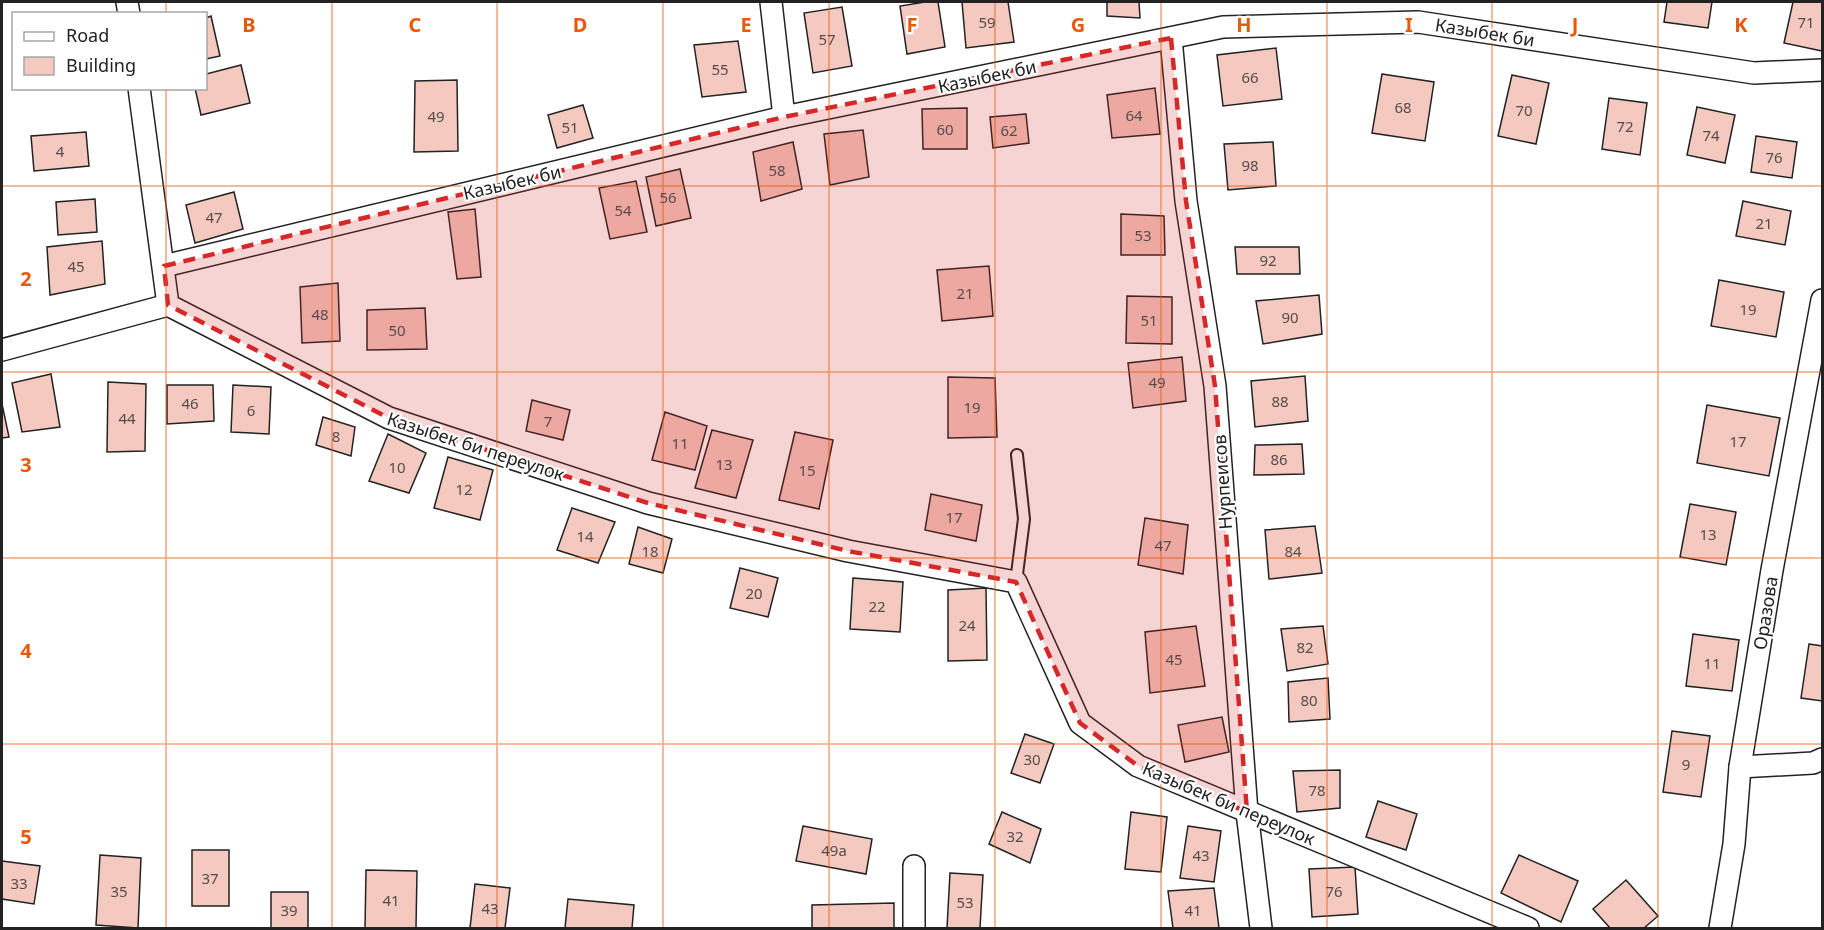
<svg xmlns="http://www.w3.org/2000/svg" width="1824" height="930" viewBox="0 0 1824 930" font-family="'Noto Sans',sans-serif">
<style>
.building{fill:#f3c9c0;stroke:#222;stroke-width:1.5}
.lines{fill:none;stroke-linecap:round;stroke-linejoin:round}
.service-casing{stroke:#222;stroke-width:14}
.minor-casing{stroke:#222;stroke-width:24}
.service{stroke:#fff;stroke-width:10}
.minor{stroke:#fff;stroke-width:21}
.marked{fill:#d62828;fill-opacity:0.2;stroke:#d62828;stroke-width:4.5;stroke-dasharray:12 8;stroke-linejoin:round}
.grid{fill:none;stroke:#e8590c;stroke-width:1.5;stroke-opacity:0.55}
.labels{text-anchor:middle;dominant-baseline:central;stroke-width:4.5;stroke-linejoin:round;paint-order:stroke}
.number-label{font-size:15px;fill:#564c4a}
.street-label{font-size:18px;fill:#222;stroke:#fff}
.grid-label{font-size:20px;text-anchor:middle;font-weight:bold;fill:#e8590c;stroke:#fff;stroke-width:4.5;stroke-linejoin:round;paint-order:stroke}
</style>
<rect width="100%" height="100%" fill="#fff"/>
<g class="building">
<path d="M925,2H938L945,47L907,54L900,6Z"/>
<path d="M962,2H1008L1014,42L966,48Z"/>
<path d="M1107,2H1139L1140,18L1107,16Z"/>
<path d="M1667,2H1712L1708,28L1664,22Z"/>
<path d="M1793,2H1822V51L1784,43Z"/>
<path d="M842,7L852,66L813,73L804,13Z"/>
<path d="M211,16L220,56L206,59V18Z"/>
<path d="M738,41L746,92L702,97L694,45Z"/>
<path d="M1276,48L1282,99L1223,106L1217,55Z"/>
<path d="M241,65L250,103L201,115L195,88H206V74Z"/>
<path d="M1382,74L1434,82L1425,141L1372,133Z"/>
<path d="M1512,75L1549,83L1536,144L1498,136Z"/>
<path d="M457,80L458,151L414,152L415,81Z"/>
<path d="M1155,88L1160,134L1112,138L1107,95Z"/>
<path d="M1609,98L1647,103L1640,155L1602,149Z"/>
<path d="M583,105L593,138L557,148L548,115Z"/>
<path d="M1697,107L1735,115L1725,163L1687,155Z"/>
<path d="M967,108V149H923L922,109Z"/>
<path d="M1026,114L1029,143L993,148L990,117Z"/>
<path d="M863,130L869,177L830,185L824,134Z"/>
<path d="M86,132L89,166L34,171L31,136Z"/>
<path d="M1756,136L1797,142L1792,178L1751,172Z"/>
<path d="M793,142L802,189L761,201L753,152Z"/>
<path d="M1273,142L1276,186L1228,190L1224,144Z"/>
<path d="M680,169L691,218L656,226L646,177Z"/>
<path d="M636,181L647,232L610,239L599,188Z"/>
<path d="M234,192L243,229L195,243L186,205Z"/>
<path d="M95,199L97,232L58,235L56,202Z"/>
<path d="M1743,201L1791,211L1785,245L1736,236Z"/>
<path d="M475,209L481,277L457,279L448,212Z"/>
<path d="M1121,214L1164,216L1165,255H1121Z"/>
<path d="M102,241L105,284L50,295L47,247Z"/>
<path d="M1235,247H1299L1300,274H1237Z"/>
<path d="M989,266L993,316L942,321L937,270Z"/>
<path d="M1719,280L1784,292L1776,337L1711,326Z"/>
<path d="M338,283L340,341L302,343L300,287Z"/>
<path d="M1319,295L1322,334L1263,344L1256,301Z"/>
<path d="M1127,296L1172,297V344L1126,343Z"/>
<path d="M425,308L427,349L367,350V310Z"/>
<path d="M1182,357L1186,401L1133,408L1128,363Z"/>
<path d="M51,374L60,427L22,432L12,383Z"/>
<path d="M1305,376L1308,421L1255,427L1251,381Z"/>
<path d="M948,377L995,378L997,437L948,438Z"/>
<path d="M108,382L146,384L145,451L107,452Z"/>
<path d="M167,385H213L214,421L167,424Z"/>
<path d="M233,385L271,387L269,434L231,432Z"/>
<path d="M532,400L570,410L563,440L526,431Z"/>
<path d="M2,404L9,437L2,438Z"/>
<path d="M1707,405L1780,418L1769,476L1697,463Z"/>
<path d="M665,412L707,426L695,470L652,460Z"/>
<path d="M323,417L355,427L351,456L316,445Z"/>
<path d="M712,430L753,440L736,498L695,488Z"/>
<path d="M795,432L833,440L819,509L779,500Z"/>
<path d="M388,434L426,453L409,493L369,481Z"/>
<path d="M1302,444L1304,474L1254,475L1255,445Z"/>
<path d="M448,457L493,470L480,520L434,508Z"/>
<path d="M931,494L982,505L976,541L925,530Z"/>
<path d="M1690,504L1736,512L1726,565L1680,557Z"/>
<path d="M572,508L615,522L598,563L557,550Z"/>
<path d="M1145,518L1188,525L1183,574L1138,565Z"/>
<path d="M1315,526L1322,573L1269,579L1265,530Z"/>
<path d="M638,527L672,539L663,573L629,564Z"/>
<path d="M740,568L778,578L768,617L730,608Z"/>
<path d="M853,578L903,582L900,632L850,629Z"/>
<path d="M986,588L987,660L948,661V590Z"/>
<path d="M1196,626L1205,686L1150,693L1145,632Z"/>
<path d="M1323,626L1328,664L1287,671L1281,629Z"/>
<path d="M1693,634L1739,640L1732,691L1686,686Z"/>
<path d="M1809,644L1822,646V701L1801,698Z"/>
<path d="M1328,678L1330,719L1289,722L1288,682Z"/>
<path d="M1222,717L1229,752L1185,762L1178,725Z"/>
<path d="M1672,731L1710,736L1701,797L1663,792Z"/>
<path d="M1025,734L1054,744L1040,783L1011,773Z"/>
<path d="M1340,770V808L1297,812L1293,771Z"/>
<path d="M1378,801L1417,814L1406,850L1366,837Z"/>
<path d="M1002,812L1041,829L1030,863L989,844Z"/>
<path d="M1131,812L1167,817L1161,872L1125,869Z"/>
<path d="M803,826L872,839L866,874L796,861Z"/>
<path d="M1188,826L1221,831L1214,882L1180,878Z"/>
<rect x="192" y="850" width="37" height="56"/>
<path d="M100,855L141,858L138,928L96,925Z"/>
<path d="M1519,855L1578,881L1561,922L1501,893Z"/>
<path d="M2,861L40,866L34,904L2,899Z"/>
<path d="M1355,867L1358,914L1312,917L1309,869Z"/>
<path d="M366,870L417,871L416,928H365Z"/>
<path d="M950,873L983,875L980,928H947Z"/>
<path d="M1626,880L1658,916L1644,928H1610L1593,909Z"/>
<path d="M475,884L510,888L505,928H470Z"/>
<path d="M1214,888L1219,928H1173L1168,891Z"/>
<rect x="271" y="892" width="37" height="36"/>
<path d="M568,899L634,905L632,928H565Z"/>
<path d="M894,903V928H812V905Z"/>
</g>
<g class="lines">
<g class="service-casing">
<path id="service" d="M1016,582L1024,519L1017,455"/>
</g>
<g class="minor-casing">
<g id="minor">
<path d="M127,2L129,14"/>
<path d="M771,2L784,117"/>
<path d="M1171,38L1186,201L1215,386L1247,812L1261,928"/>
<path d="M139,88L168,305L389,418L648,503L848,551L1016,582L1080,723L1138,766L1528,928"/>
<path d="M164,266L784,117L1223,27L1418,22L1754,73L1822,70"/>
<path d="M2,350L168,305"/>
<path d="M1740,767L1813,763L1822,759"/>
<path d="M914,928V866"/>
<path d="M1720,928L1734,844L1740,767L1772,570L1822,300"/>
</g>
</g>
<use href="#service" class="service"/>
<use href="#minor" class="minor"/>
</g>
<path class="marked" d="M1171,38L1186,201L1215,386L1247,812L1138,766L1080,723L1016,582L848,551L648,503L389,418L168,305L164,266L784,117Z"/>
<path class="grid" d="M166,2V14M332,2V928M497,2V928M663,2V928M829,2V928M995,2V928M1161,2V928M1327,2V928M1492,2V928M1658,2V928M166,88V928M2,186H1822M2,372H1822M2,558H1822M2,744H1822"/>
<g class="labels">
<g class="number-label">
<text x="987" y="22">59</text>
<text x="1806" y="22">71</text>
<text x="827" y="39">57</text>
<text x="720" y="69">55</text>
<text x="1250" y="77">66</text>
<text x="1403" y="107">68</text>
<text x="1524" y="110">70</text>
<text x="1134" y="115">64</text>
<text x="436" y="116">49</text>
<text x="1625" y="126">72</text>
<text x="570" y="127">51</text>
<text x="945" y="129">60</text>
<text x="1009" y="130">62</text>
<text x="1711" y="135">74</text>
<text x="60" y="151">4</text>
<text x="1774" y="157">76</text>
<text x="1250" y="165">98</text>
<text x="777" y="170">58</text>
<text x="668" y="197">56</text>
<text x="623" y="210">54</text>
<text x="214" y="217">47</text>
<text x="1764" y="223">21</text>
<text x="1143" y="235">53</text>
<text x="1268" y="260">92</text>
<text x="76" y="266">45</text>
<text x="965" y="293">21</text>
<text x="1748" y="309">19</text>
<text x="320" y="314">48</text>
<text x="1290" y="317">90</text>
<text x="1149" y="320">51</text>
<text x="397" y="330">50</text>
<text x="1157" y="382">49</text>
<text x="1280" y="401">88</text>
<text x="190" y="403">46</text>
<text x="972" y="407">19</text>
<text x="251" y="410">6</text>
<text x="127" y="418">44</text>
<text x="548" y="421">7</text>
<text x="336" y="436">8</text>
<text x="1738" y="441">17</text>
<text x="680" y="443">11</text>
<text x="1279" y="459">86</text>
<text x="724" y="464">13</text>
<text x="397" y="467">10</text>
<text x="807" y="470">15</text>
<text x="464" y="489">12</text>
<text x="954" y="517">17</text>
<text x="1708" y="534">13</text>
<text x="585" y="536">14</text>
<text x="1163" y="545">47</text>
<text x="650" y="551">18</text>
<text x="1293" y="551">84</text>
<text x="754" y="593">20</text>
<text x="877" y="606">22</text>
<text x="967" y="625">24</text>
<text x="1305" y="647">82</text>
<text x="1174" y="659">45</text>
<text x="1712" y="663">11</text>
<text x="1309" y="700">80</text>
<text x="1032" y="759">30</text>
<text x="1686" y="764">9</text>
<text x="1317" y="790">78</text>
<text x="1015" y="836">32</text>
<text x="834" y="850">49а</text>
<text x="1201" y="855">43</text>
<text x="210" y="878">37</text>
<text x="19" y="883">33</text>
<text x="119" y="891">35</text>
<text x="1334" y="891">76</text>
<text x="391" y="900">41</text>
<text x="965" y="902">53</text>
<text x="490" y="908">43</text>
<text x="289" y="910">39</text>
<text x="1193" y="910">41</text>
</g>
<g class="street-label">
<text transform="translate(1485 32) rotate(9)">Казыбек би</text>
<text transform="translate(987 76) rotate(-12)">Казыбек би</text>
<text transform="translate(512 182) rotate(-13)">Казыбек би</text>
<text transform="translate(476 446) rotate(18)">Казыбек би переулок</text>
<text transform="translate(1222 482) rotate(-94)">Нурпеисов</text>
<text transform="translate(1765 613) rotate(-81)">Оразова</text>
<text transform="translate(1229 803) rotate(23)">Казыбек би переулок</text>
</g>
</g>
<g class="grid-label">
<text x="249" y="32">B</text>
<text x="415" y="32">C</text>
<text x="580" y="32">D</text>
<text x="746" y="32">E</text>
<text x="912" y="32">F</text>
<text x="1078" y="32">G</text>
<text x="1244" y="32">H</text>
<text x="1409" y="32">I</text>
<text x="1575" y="32">J</text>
<text x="1741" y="32">K</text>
<text x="26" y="286">2</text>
<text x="26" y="472">3</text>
<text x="26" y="658">4</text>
<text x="26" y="844">5</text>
</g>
<rect width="1824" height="930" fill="none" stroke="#222222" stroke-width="6"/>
<rect x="12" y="12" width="195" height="78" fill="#ffffff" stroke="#a7a7a7" stroke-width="1.5"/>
<rect x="24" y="32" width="30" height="9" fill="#ffffff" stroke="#a7a7a7" stroke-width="1.5"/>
<text x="66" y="42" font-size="18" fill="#222222">Road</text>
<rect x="24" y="57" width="30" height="18" fill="#f3c9c0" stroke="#a7a7a7" stroke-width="1.5"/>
<text x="66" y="72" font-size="18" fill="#222222">Building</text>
</svg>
